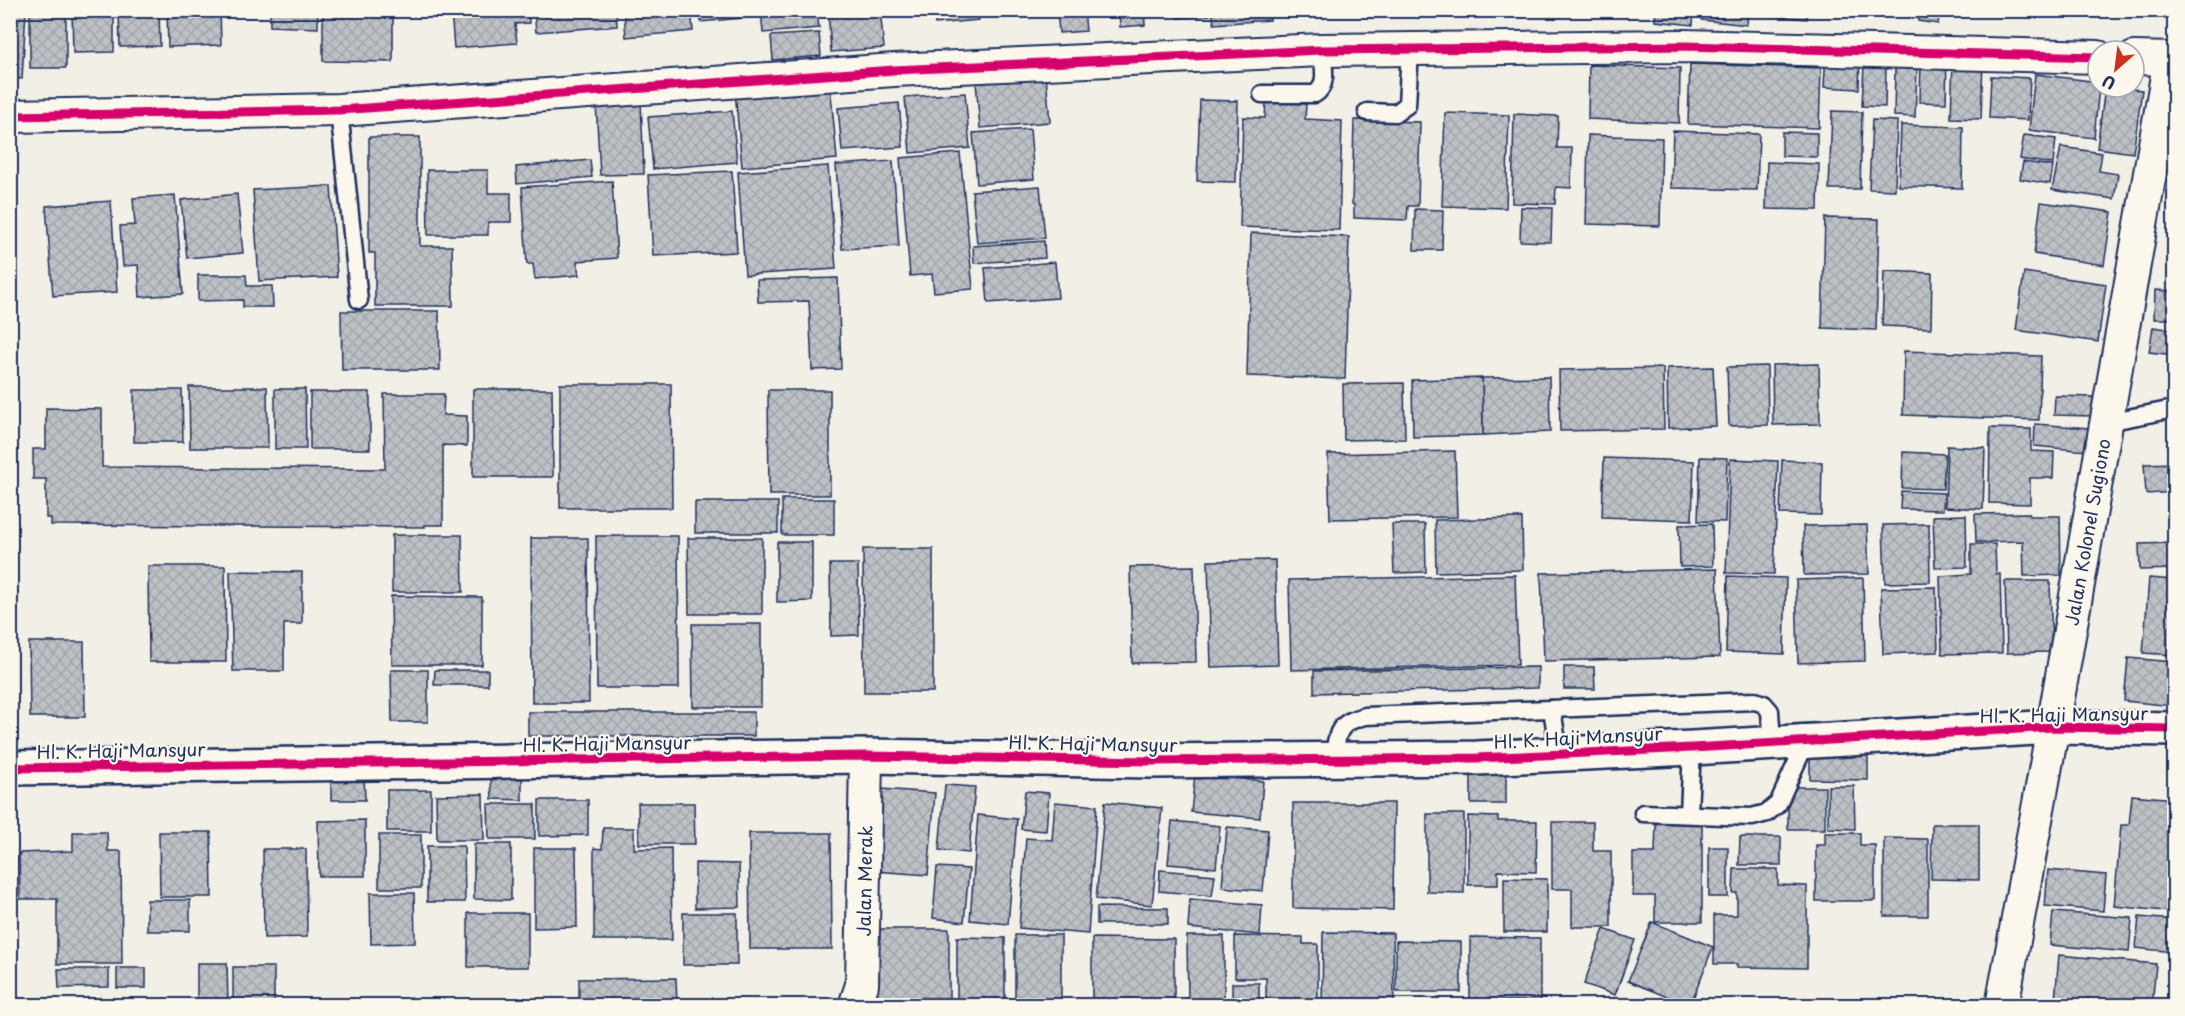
<svg xmlns="http://www.w3.org/2000/svg" width="2185" height="1016" viewBox="0 0 2185 1016" font-family="'Playpen Sans',sans-serif">
<style>
.building{fill:url(#building-cross-hatch);stroke:#1b2f5e;stroke-width:1.5}
.lines{fill:none;stroke-linecap:round;stroke-linejoin:round}
.lane-casing{stroke:#1b2f5e;stroke-width:21}
.street-casing{stroke:#1b2f5e;stroke-width:36}
.secondary-casing{stroke:#1b2f5e;stroke-width:38}
.lane{stroke:#fbf7ec;stroke-width:16}
.street{stroke:#fbf7ec;stroke-width:32}
.secondary{stroke:#fbf7ec;stroke-width:33}
.cycleway-casing{stroke:#fbf7ec;stroke-width:13}
.cycleway{stroke:#d6006c;stroke-width:9}
.labels{text-anchor:middle;dominant-baseline:central;stroke-width:4.5;stroke-linejoin:round;paint-order:stroke}
.street-label{font-size:18px;fill:#1b2f5e;stroke:#fbf7ec}
</style>
<defs>
<pattern id="building-cross-hatch" width="8" height="8" patternUnits="userSpaceOnUse" patternTransform="scale(1.5)"><rect width="8" height="8" fill="#bdc0c4"/><path d="M0 0l8 8M0 8l8-8" fill="none" stroke="#a2a5ab"/></pattern>
</defs>
<rect width="100%" height="100%" fill="#f2efe6"/>
<filter id="ink" filterUnits="userSpaceOnUse"><feTurbulence type="fractalNoise" baseFrequency=".0167" numOctaves="2"/><feDisplacementMap in="SourceGraphic" scale="12" xChannelSelector="R" yChannelSelector="G"/><feConvolveMatrix kernelMatrix="1 2 1 2 8 2 1 2 1" color-interpolation-filters="sRGB"/></filter>
<g filter="url(#ink)">
<g class="building">
<path d="M10,10H26L22,79L10,78Z"/>
<rect x="30" y="10" width="36" height="58"/>
<path d="M72,10H114V52L73,53Z"/>
<path d="M119,10H159L160,46L120,47Z"/>
<path d="M167,10H220L221,45L168,47Z"/>
<path d="M270,10H318V28L270,26Z"/>
<path d="M323,10H393V62L323,61Z"/>
<path d="M451,10H528L529,23L515,24L517,43L454,48Z"/>
<path d="M534,10H616L617,26L536,32Z"/>
<path d="M624,10H691L693,31L626,37Z"/>
<path d="M700,10H752V17L701,22Z"/>
<path d="M761,10H817L819,28L763,33Z"/>
<path d="M828,10H880L884,48L831,52Z"/>
<path d="M934,10H978L979,20L935,24Z"/>
<path d="M1057,10H1084L1086,31L1059,33Z"/>
<path d="M1119,10H1144L1145,25L1120,27Z"/>
<path d="M1178,10H1209L1210,15L1178,18Z"/>
<path d="M1212,10H1270V20L1214,24Z"/>
<path d="M1490,10H1536L1490,14Z"/>
<path d="M1656,10H1694L1693,25L1655,21Z"/>
<path d="M1703,10H1748L1747,25L1702,20Z"/>
<path d="M1756,10H1808L1807,19L1756,14Z"/>
<path d="M1919,10H1940L1938,24L1918,21Z"/>
<path d="M2174,10V15L2130,11V10Z"/>
<path d="M819,33L821,56L773,60L771,36Z"/>
<path d="M1826,52L1860,53L1859,89L1824,87Z"/>
<path d="M1921,55L1947,56L1946,103L1920,102Z"/>
<path d="M1953,59L1983,60L1981,119L1951,118Z"/>
<path d="M1690,64L1821,68L1819,128L1688,124Z"/>
<path d="M1589,65L1680,68L1679,123L1588,119Z"/>
<path d="M1864,65L1886,66L1885,107L1862,106Z"/>
<path d="M1895,68L1917,69L1915,117L1894,116Z"/>
<path d="M2035,74L2098,82L2099,87L2094,138L2029,130Z"/>
<path d="M1046,76L1050,122L980,128L976,82Z"/>
<path d="M1991,76L2030,78L2028,120L1989,118Z"/>
<path d="M830,83L837,159L742,167L735,91Z"/>
<path d="M2105,87L2142,90L2133,153L2097,148Z"/>
<path d="M965,93L970,148L910,153L905,97Z"/>
<path d="M1200,100L1238,101L1236,182L1197,181Z"/>
<path d="M641,102L644,174L600,175L596,103Z"/>
<path d="M1266,102L1306,104L1305,119L1342,121L1339,230L1240,227L1243,117L1265,118Z"/>
<path d="M899,103L903,147L842,151L838,108Z"/>
<path d="M732,111L737,162L653,169L648,117Z"/>
<path d="M1832,111L1862,112L1860,189H1829Z"/>
<path d="M1445,113L1509,115L1506,208L1442,206Z"/>
<path d="M1514,114L1558,116L1557,148H1572L1571,188L1556,187L1555,204L1512,203Z"/>
<path d="M1354,120L1420,122L1418,206H1408L1407,220L1354,218V205L1352,204Z"/>
<path d="M1872,120L1897,121L1895,190L1869,189Z"/>
<path d="M1901,125L1963,127L1962,188L1899,186Z"/>
<path d="M1030,129L1034,179L977,184L973,133Z"/>
<path d="M1673,131L1759,134L1757,190L1671,188Z"/>
<path d="M1782,132L1817,133V157L1782,156Z"/>
<path d="M1588,135L1662,138L1660,226L1586,224Z"/>
<path d="M2024,135L2056,139L2053,164L2020,159Z"/>
<path d="M369,137H420V246H452L453,306H375V253H369Z"/>
<path d="M2061,147L2102,153L2099,171L2118,174L2114,199L2052,190Z"/>
<path d="M960,153L973,289L934,292L932,274L910,276L900,158Z"/>
<path d="M590,160L592,177L517,184L516,167Z"/>
<path d="M893,161L899,246L842,249L836,165Z"/>
<path d="M1767,162L1819,164L1818,210L1766,209Z"/>
<path d="M2023,162L2053,166L2050,184L2020,179Z"/>
<path d="M828,166L836,269L745,275L738,172Z"/>
<path d="M427,170H488V193H511V222H488V235H428Z"/>
<path d="M732,171L737,252L653,256L648,175Z"/>
<path d="M612,181L617,258L577,261L579,275L535,279L533,264H527L522,187Z"/>
<path d="M331,186L337,277L259,281L253,190Z"/>
<path d="M1040,186L1045,238L977,243L972,191Z"/>
<path d="M237,194L243,253L187,258L181,200Z"/>
<path d="M175,195L183,294L140,297L138,265L123,266L120,226L135,225L133,198Z"/>
<path d="M111,201L117,292L53,296L46,206Z"/>
<path d="M2041,202L2112,212L2104,265L2034,254Z"/>
<path d="M1521,207L1552,208L1551,242L1520,241Z"/>
<path d="M1415,209L1443,210L1442,250H1414Z"/>
<path d="M1825,218L1879,219L1876,330L1822,328Z"/>
<path d="M1251,233L1349,237L1345,379L1247,376Z"/>
<path d="M1044,241L1045,258L974,263L973,246Z"/>
<path d="M1055,262L1058,298L988,303L985,268Z"/>
<path d="M1884,271L1932,273L1931,328L1882,326Z"/>
<path d="M2024,272L2106,284L2098,342L2016,330Z"/>
<path d="M198,275H246L247,286H272L273,307H243V300L198,301Z"/>
<path d="M838,278L841,369L812,370L809,301L758,302L757,280Z"/>
<path d="M2155,290L2174,291V319H2154Z"/>
<path d="M341,311H439L440,370H342Z"/>
<path d="M2153,327L2174,330V355L2149,352Z"/>
<path d="M1904,351L2041,356L2039,420L1903,415Z"/>
<path d="M1819,364L1820,424L1773,425L1772,365Z"/>
<path d="M1767,366L1768,425L1729,426L1727,367Z"/>
<path d="M1713,367L1716,426L1668,428L1667,368Z"/>
<path d="M1663,368L1664,429L1560,431L1559,370Z"/>
<path d="M1549,377L1550,432L1483,435L1482,378Z"/>
<path d="M1482,378L1483,435L1413,437L1412,380Z"/>
<path d="M1404,383L1405,439L1344,440L1343,384Z"/>
<path d="M560,384H671L672,508H560Z"/>
<path d="M189,387H267L268,448H190Z"/>
<path d="M275,389H305L306,449H275Z"/>
<path d="M473,389H552L553,477H473Z"/>
<path d="M134,390H182L183,442H134Z"/>
<path d="M768,390H830V495H769Z"/>
<rect x="310" y="392" width="60" height="57"/>
<path d="M384,394H444L443,415L467,416V446L443,445V525H425V527L51,525V518H46V479H33V449H46V408L102,409V467L385,469Z"/>
<path d="M2055,396L2094,397L2093,416L2054,415Z"/>
<path d="M2035,424L2089,428L2087,451L2034,446Z"/>
<path d="M1990,428L2031,429V451L2054,452L2053,478H2030V504L1989,503Z"/>
<path d="M1947,446L1985,448L1983,509L1945,507Z"/>
<path d="M1455,451L1457,517L1330,519L1328,454Z"/>
<path d="M1903,452L1945,454L1943,489L1902,488Z"/>
<path d="M1700,457L1727,458L1725,522L1698,521Z"/>
<path d="M1604,458L1694,461L1692,520L1602,517Z"/>
<path d="M1730,459L1778,461L1774,574L1726,573Z"/>
<path d="M1782,460L1822,462L1821,515L1780,514Z"/>
<path d="M2174,463V492L2146,494L2144,464Z"/>
<path d="M1901,491L1944,493L1943,510L1900,509Z"/>
<rect x="782" y="499" width="52" height="36"/>
<rect x="695" y="502" width="83" height="31"/>
<path d="M2029,513L2030,516H2060L2061,575L2024,576L2023,541L1976,542L1975,514Z"/>
<path d="M1966,515L1967,567L1935,568L1933,516Z"/>
<path d="M1522,518L1523,570L1436,572L1435,520Z"/>
<path d="M1392,524H1425L1426,572L1394,573Z"/>
<path d="M1712,524L1713,566L1680,567L1679,525Z"/>
<path d="M1929,524L1930,582L1885,583L1883,525Z"/>
<path d="M1867,525L1869,574L1804,575L1803,526Z"/>
<path d="M392,535H462L463,592H392Z"/>
<path d="M596,536H678L679,688H597Z"/>
<path d="M531,538H588L589,703H532Z"/>
<path d="M688,538H762V614H689Z"/>
<path d="M777,542H812V601L777,602Z"/>
<path d="M2174,543V569L2140,570L2139,544Z"/>
<path d="M1971,544H1995L1996,574H2000L2002,653L1942,654L1940,576L1971,574Z"/>
<path d="M863,549H933V692H864Z"/>
<path d="M1275,560L1278,665L1211,667L1208,561Z"/>
<path d="M830,564H858L859,635L831,636Z"/>
<path d="M148,566H225L226,662H149Z"/>
<path d="M1194,566L1196,662L1132,663L1130,567Z"/>
<path d="M1717,569L1720,657L1544,661L1541,573Z"/>
<path d="M230,571L302,572V624H284V671H233Z"/>
<path d="M1515,575L1518,665L1291,670L1289,580Z"/>
<path d="M1728,576L1786,578L1784,654L1726,652Z"/>
<path d="M1863,578L1865,661L1798,663L1796,580Z"/>
<path d="M2149,578L2174,580V655L2143,653Z"/>
<path d="M2005,581H2050L2052,652L2007,653Z"/>
<path d="M1936,587L1938,652L1883,654L1881,588Z"/>
<path d="M391,596L482,597V665H392Z"/>
<path d="M692,624H761V707H693Z"/>
<path d="M29,642H84L85,717H30Z"/>
<path d="M2128,658L2174,662V706L2124,701Z"/>
<path d="M1538,667V688L1314,693V671Z"/>
<path d="M1564,667H1594L1595,689H1564Z"/>
<path d="M391,670H428V722H392Z"/>
<path d="M435,670H488V685H434Z"/>
<rect x="528" y="712" width="226" height="24"/>
<path d="M1810,751L1868,752V780L1810,779Z"/>
<rect x="1471" y="774" width="35" height="30"/>
<path d="M1195,775L1263,781L1260,818L1191,812Z"/>
<path d="M331,776H364L365,800H331Z"/>
<path d="M491,777H522V800L492,799Z"/>
<path d="M945,785L975,787L969,853L939,850Z"/>
<path d="M1828,786H1854L1855,829L1828,828Z"/>
<rect x="1788" y="787" width="37" height="42"/>
<path d="M881,789L935,793L928,875L874,871Z"/>
<rect x="387" y="790" width="44" height="41"/>
<path d="M1025,791L1049,793L1046,831L1021,829Z"/>
<path d="M483,794L484,840H437L436,795Z"/>
<path d="M2132,795L2174,799V912L2114,906L2121,825H2129Z"/>
<path d="M539,800H588V835L539,836Z"/>
<path d="M1055,802L1097,806L1088,934L1019,928L1026,838L1052,840Z"/>
<path d="M1105,802L1162,808L1152,905L1096,899Z"/>
<path d="M638,803H694L695,844H639Z"/>
<path d="M1293,803H1394L1393,910L1293,908Z"/>
<path d="M488,804H535V839H489Z"/>
<path d="M1427,814H1464V893L1427,892Z"/>
<path d="M978,815L1017,819L1008,924L970,920Z"/>
<path d="M1468,816L1498,817V821H1537L1536,872L1498,871V885H1468Z"/>
<path d="M365,820V876H319L318,821Z"/>
<path d="M1172,821L1220,826L1216,868L1168,864Z"/>
<path d="M1552,822H1593V851H1611V927H1572V889H1552Z"/>
<path d="M1656,823L1702,824V922H1655V896H1633V853H1655Z"/>
<path d="M1932,824H1979V880L1931,879Z"/>
<path d="M1227,827L1268,830L1263,891L1222,887Z"/>
<path d="M603,828H634V849L671,848L672,940H594V848L602,849Z"/>
<path d="M73,832H107L108,851H121L122,964H57V899H20L19,853L73,851Z"/>
<path d="M159,832H211L212,897H160Z"/>
<path d="M749,833H831L832,949H750Z"/>
<path d="M1825,833H1860V845H1875V901H1816V845H1825Z"/>
<rect x="379" y="835" width="42" height="53"/>
<path d="M1740,837H1781V865H1739Z"/>
<path d="M1884,838L1928,839V916H1884Z"/>
<path d="M474,844H511V900L474,899Z"/>
<path d="M427,846H464L465,902H427Z"/>
<rect x="1709" y="847" width="19" height="50"/>
<path d="M534,848H576L577,927L534,928Z"/>
<path d="M263,849H306L307,937L264,938Z"/>
<path d="M695,863L739,864L740,907L695,908Z"/>
<path d="M937,867L969,869L964,922L933,918Z"/>
<path d="M1734,869H1778V885L1807,886V968L1737,967V964H1714V915H1737V893H1733Z"/>
<path d="M1160,870L1215,875L1212,896L1159,891Z"/>
<path d="M2048,870L2106,875L2103,911L2045,906Z"/>
<path d="M1504,878L1547,879V932H1504Z"/>
<path d="M370,893H414L415,943L371,944Z"/>
<path d="M1190,899L1262,905L1260,935L1188,928Z"/>
<rect x="147" y="900" width="43" height="31"/>
<path d="M1097,907L1168,908V924H1097Z"/>
<path d="M2053,912L2132,918L2129,952L2050,945Z"/>
<rect x="468" y="913" width="60" height="54"/>
<rect x="683" y="913" width="54" height="52"/>
<path d="M2139,917L2174,920V952L2136,948Z"/>
<path d="M1652,922L1713,947L1690,1006L1628,981Z"/>
<rect x="870" y="929" width="79" height="69"/>
<path d="M1604,929L1635,940L1615,995L1584,984Z"/>
<path d="M1323,932L1393,933L1394,1006H1322Z"/>
<rect x="1015" y="935" width="46" height="71"/>
<path d="M1187,936H1224V1001H1188Z"/>
<path d="M1235,936L1303,937V944H1318V1005H1266V978H1235Z"/>
<path d="M957,937L1005,938V1002H957Z"/>
<path d="M1470,937L1540,938V1001L1470,1000Z"/>
<path d="M1092,938L1174,939V1001L1092,1000Z"/>
<path d="M1396,941L1461,942V992H1396Z"/>
<path d="M2059,955L2156,964L2152,1006H2117L2055,1000Z"/>
<path d="M197,963H227L228,1006H197Z"/>
<rect x="233" y="967" width="41" height="39"/>
<rect x="117" y="968" width="29" height="20"/>
<path d="M58,969H109V987L59,988Z"/>
<path d="M676,978L677,1006H579V979Z"/>
<rect x="1232" y="983" width="27" height="23"/>
<path d="M2017,1000L2082,1006H2017Z"/>
</g>
<g class="lines">
<g class="lane-casing">
<g id="lane">
<path d="M1262,94H1315C1329,85 1323,65 1322,50"/>
<path d="M339,110L359,300"/>
<path d="M1367,112L1396,113L1407,105L1410,49"/>
<path d="M2107,422L2174,409"/>
<path d="M1552,709L1559,754"/>
<path d="M1333,759C1338,733 1336,723 1365,716L1755,701L1764,704L1770,711L1772,743"/>
<path d="M1643,813L1752,817L1767,813L1778,804L1806,742"/>
<path d="M1689,813L1692,748"/>
</g>
</g>
<g class="street-casing">
<g id="street">
<path d="M2134,58L2174,59"/>
<path d="M10,116L339,110L894,70L1322,50L1684,46L2098,57"/>
<path d="M855,1006L862,985L866,756"/>
<path d="M2002,1006L2053,727L2170,59"/>
</g>
</g>
<g class="secondary-casing">
<path id="secondary" d="M10,768L866,756L1150,761L1477,758L1692,748L2053,727L2174,729"/>
</g>
<use href="#lane" class="lane"/>
<use href="#street" class="street"/>
<use href="#secondary" class="secondary"/>
<g class="cycleway-casing">
<g id="cycleway">
<path d="M10,116L339,110L894,70L1322,50L1684,46L2098,57"/>
<path d="M10,768L866,756L1150,761L1477,758L1692,748L2053,727L2174,729"/>
</g>
</g>
<use href="#cycleway" class="cycleway"/>
</g>
</g>
<g class="labels">
<g class="street-label">
<text transform="translate(2087 532) rotate(-80)">Jalan Kolonel Sugiono</text>
<text transform="translate(2064 714) rotate(-1)">Hl. K. Haji Mansyur</text>
<text transform="translate(1578 737) rotate(-3)">Hl. K. Haji Mansyur</text>
<text transform="translate(607 743) rotate(-1)">Hl. K. Haji Mansyur</text>
<text transform="translate(1093 743) rotate(1)">Hl. K. Haji Mansyur</text>
<text transform="translate(121 750) rotate(-1)">Hl. K. Haji Mansyur</text>
<text transform="translate(864 881) rotate(-89)">Jalan Merak</text>
</g>
</g>
<rect width="2185" height="1016" fill="none" stroke="#fbf7ec" stroke-width="36"/>
<rect x="18" y="18" width="2149" height="980" fill="none" stroke="#1b2f5e" stroke-width="2" filter="url(#ink)"/>
<g transform="translate(2116 69) rotate(208)"><circle r="28" fill="#fbf7ec" stroke="#a1a7b3" stroke-width="1.5"/>
<path d="M0-4.5L10 22L0 15L-10 22Z" fill="#c8321e"/>
<text y="-9" font-size="16" font-weight="bold" text-anchor="middle" fill="#1b2f5e">U</text>
</g>
</svg>
